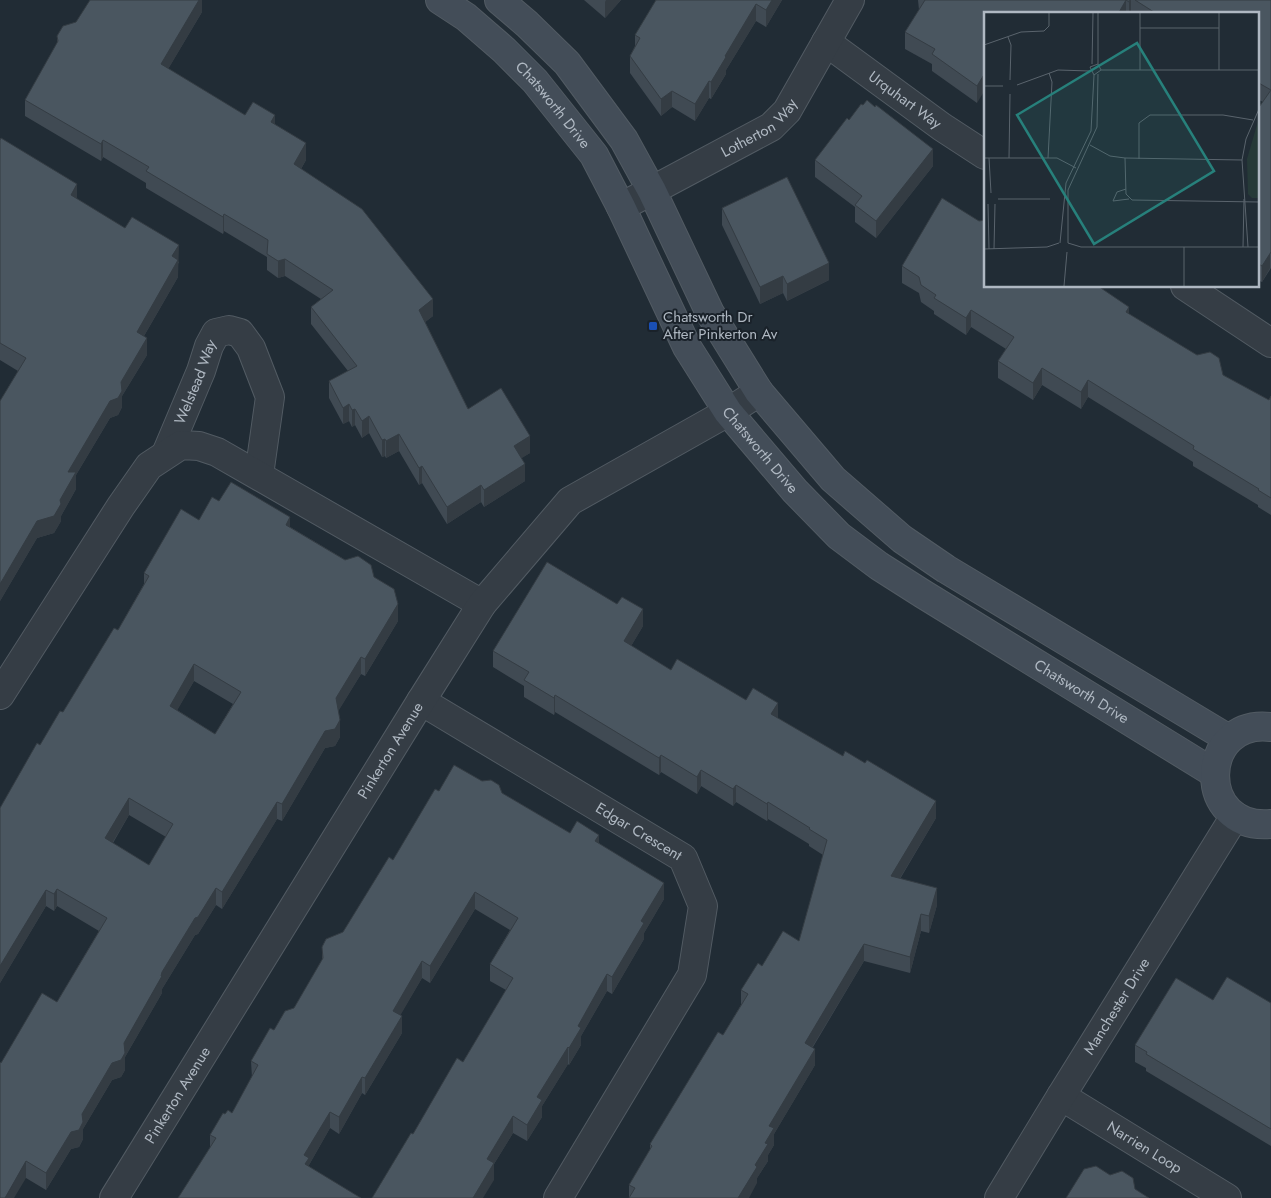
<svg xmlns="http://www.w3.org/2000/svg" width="1271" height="1198" viewBox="0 0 1271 1198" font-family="Jost,sans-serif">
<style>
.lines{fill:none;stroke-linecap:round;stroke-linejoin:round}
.street-casing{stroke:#525b63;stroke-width:30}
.secondary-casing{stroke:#525b63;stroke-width:30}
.street{stroke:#353d45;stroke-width:28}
.secondary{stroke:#434d58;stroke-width:28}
.wall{fill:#404a53;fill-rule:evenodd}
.shaded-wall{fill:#343c43}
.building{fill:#4a5660;stroke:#343c43;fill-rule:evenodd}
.transit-dot{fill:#1a4fb4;stroke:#1a222a;stroke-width:2}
.labels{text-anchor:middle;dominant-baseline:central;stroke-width:4;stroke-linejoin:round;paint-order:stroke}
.street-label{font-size:15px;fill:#afb8c2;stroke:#1a222a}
.poi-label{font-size:15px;fill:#afb8c2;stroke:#1a222a;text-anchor:start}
.inset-road{fill:none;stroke:#5a646d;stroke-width:1}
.view{fill:#27807b;fill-opacity:0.15;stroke:#27807b;stroke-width:2.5}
.inset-edge{fill:none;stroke:#afb8c2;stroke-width:2.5}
</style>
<rect width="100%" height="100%" fill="#212c35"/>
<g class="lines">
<g class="street-casing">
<g id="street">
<path id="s1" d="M826,42L942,127L985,155"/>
<path id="s2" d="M621,207L771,127L787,111L850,0"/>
<path d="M1185,286L1271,343"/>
<path id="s3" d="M166,454L201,371L209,346L216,333L229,330L240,333L251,348L270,397L259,475"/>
<path d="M0,695L121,506L149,466L181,445L199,446L217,452L482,604"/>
<path id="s4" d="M421,701L683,858L703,906L692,975L558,1198"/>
<path id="s5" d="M1061,1096L1227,1198"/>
<path id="s6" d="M114,1198L421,701L482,604L570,501L728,412L759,392"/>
<path id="s7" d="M999,1198L1061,1096L1235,816"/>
</g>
</g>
<g class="secondary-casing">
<g id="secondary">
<path id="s8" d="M440,0L466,17L504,50L535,81L594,155L621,207L687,347L728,412L795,491L839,536L879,566L923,594L1214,773"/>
<path d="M499,0L527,24L567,63L624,140L652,191L710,313L759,392L833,479L902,539L946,569L1229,739"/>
<path d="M1271,727C1198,718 1195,831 1271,824"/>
</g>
</g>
<use href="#street" class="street"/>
<use href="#secondary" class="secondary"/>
</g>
<g class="wall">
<path d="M202,0V12L168,69L245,115L275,125L306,160L301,169L433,316L425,322L468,409L530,453L521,458L525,481L484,507L481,502L447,524L422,483L419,485L399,451L386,458L385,456L382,457L369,433L362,438L355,425L352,427L349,421L343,424L329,398V381L348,371L311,324V307L321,299L285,276L278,278L267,270V257L224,231L223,234L146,188V183L103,157L101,161L25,116V100L57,44V36Z"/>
<path d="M584,0H621L605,18Z"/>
<path d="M656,0H782L766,27L756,21L726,70V74L711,99L709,98L695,121L672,107L661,116L630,73V56L635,46V35Z"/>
<path d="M918,0H1271V268L1262,282L1257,280V110L1263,102L1257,99V14H985L977,103L932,71V64L905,49V32L919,10Z"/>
<path d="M849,120L933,166L876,238L855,222V207L815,177V160Z"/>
<path d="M0,140L77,199L179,262L178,264V277L144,336L147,355L122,396V407L118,415L110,418L76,475V489L61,516V521L54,533L37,538L0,601V401L18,371L0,360Z"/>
<path d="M722,208L829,280L787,301L783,293L760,304L722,225Z"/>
<path d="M902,266L985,286L1129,314L1223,375L1269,400L1271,396V515L1258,507V505L1193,466V462L1088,397L1081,409L1042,385L1033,400L998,378V361L1006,349L971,327L966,335L934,314V311L921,302L919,293L902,283Z"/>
<path d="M219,501L290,527L374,577L398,621L365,676L361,674L338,711L340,737L335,746L325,748L282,821L277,819L222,909L216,905L198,934L195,935L162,989V993L125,1057V1070L121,1077L112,1080L83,1129V1139L79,1147L71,1149L46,1190L26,1178L1,1063L57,1002L99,931L57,906L54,911L46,906L0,983V808L40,745L63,712L118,630L144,584V573ZM194,681L233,704L215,734L177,710ZM129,815L166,837L149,865L113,843Z"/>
<path d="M643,626L631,646L671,670L746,700L778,718L936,818L900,879L937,905L929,933L921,931L910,973L864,961L813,1047L815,1065L774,1134V1145L768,1155V1161L757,1178V1183L629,1198V1185L650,1150V1144L723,1035L741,1005V990L762,966L799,941L823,855L809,846V844L768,819L767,821L736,802L733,806L701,786L697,794L661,772L659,775L555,712L554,715L524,697V686L493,667V651Z"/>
<path d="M439,791L502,793L570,833L599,843L664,899L644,933V939L612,994L607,991L581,1036V1045L569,1065L568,1064L542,1106V1117L527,1141L513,1133L494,1164V1180L413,1134L463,1062L506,990L490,981V964L510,930L475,909L430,983L422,978L400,1015L402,1033L365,1095L362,1093L339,1134L330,1128L309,1165L210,1147V1135L225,1114L232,1113L252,1078L251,1061L274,1030L294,1008L322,961V947L343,932L393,860Z"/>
<path d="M1213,1000L1271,1003V1146L1146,1071V1068L1135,1062V1045Z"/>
</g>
<g class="shaded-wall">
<path d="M199,0H202V12L161,81V64Z"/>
<path d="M606,0H621L605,18V2Z"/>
<path d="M772,0H782L766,27V10Z"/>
<path d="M1126,0V14H1118Z"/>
<path d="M1130,0H1131V14H1129V2Z"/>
<path d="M756,4V21L726,70V74L711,99V82L725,56Z"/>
<path d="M985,73V90L977,103V86Z"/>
<path d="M709,81V98L695,121V104Z"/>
<path d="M672,91V107L661,116V99Z"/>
<path d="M275,115V132L271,122Z"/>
<path d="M103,140V157L101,161V144Z"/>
<path d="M306,143V160L294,181V164Z"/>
<path d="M933,149V166L876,238V221Z"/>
<path d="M77,184V201L71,195Z"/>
<path d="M224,214V231L223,234V217Z"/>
<path d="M179,245L178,277L137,348V332L172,256Z"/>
<path d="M1270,251V268L1262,282V266Z"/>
<path d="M285,259V276L278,278V261Z"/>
<path d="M829,263V280L787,301V284Z"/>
<path d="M783,276V293L760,304V287Z"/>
<path d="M433,299V316L419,327V310Z"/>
<path d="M1129,307V324L1126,312Z"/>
<path d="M971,310V327L966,335V318Z"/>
<path d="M147,338V355L122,396V407L118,415L110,418L76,475V489L61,516V521L54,533L37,538L0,601V584L37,521L60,500L68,472Z"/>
<path d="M1042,368V385L1033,400V383Z"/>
<path d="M1088,380V397L1081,409V392Z"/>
<path d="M349,404V421L343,424V408Z"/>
<path d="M355,409V425L352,427V410Z"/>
<path d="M369,416V433L362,438V421Z"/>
<path d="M399,434V451L386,458V441Z"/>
<path d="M530,436V453L514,463V446Z"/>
<path d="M385,439V456L382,457V440Z"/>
<path d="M525,464V481L484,507V490Z"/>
<path d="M422,466V483L419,485V468Z"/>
<path d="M481,485V502L447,524V507Z"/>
<path d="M290,517V534L286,525Z"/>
<path d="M398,604V621L365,676V659Z"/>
<path d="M643,609V626L624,658V641Z"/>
<path d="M361,657V674L336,715V698Z"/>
<path d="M194,664V681L170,723V706Z"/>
<path d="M555,695V712L554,715V698Z"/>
<path d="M778,703V719L771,714Z"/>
<path d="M340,720V737L335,746L325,748L282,821V804L325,731Z"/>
<path d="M661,755V772L659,775V758Z"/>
<path d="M701,770V786L697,794V777Z"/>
<path d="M736,785V802L733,806V789Z"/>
<path d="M129,798V815L105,855V838Z"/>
<path d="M936,801V818L891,893V876Z"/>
<path d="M277,802V819L222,909V892Z"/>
<path d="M768,802V819L767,821V804Z"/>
<path d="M599,835V851L595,841Z"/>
<path d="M664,883V899L644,933V939L612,994V977L641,921Z"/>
<path d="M216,888V905L198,934L195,935L162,989V993L125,1057V1070L121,1077L112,1080L83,1129V1139L79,1147L71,1149L46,1190V1173L82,1114L124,1043L162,972L195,918Z"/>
<path d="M937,888V905L929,933V916Z"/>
<path d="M57,889V906L54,911V894Z"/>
<path d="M46,890V906L0,983V966Z"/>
<path d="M475,892V909L430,983V966Z"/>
<path d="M921,914V931L910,973V957Z"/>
<path d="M864,944V961L805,1059V1043Z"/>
<path d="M422,961V978L393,1028V1011Z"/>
<path d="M607,974V991L581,1036V1045L569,1065V1048L578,1026Z"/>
<path d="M402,1016V1033L365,1095V1078Z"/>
<path d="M568,1047V1064L542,1106V1117L527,1141V1125L537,1097Z"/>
<path d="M815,1049V1065L774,1134V1145L768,1155V1161L757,1178V1183L749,1198H738L755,1165L765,1143L769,1126Z"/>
<path d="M362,1077V1093L339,1134V1117Z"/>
<path d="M330,1112V1128L309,1165V1175L305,1181L304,1155Z"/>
<path d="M513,1116V1133L494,1164V1180L483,1198H473L487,1159Z"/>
<path d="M26,1161V1178L14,1198H5Z"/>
</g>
<g class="building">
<path d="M90,0H199L161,64L245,115L253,102L275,115L271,122L306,143L294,164L362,209L433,299L419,310L468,409L501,388L530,436L514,446L525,464L484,490L481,485L447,507L422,466L419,468L399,434L386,441L385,439L382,440L369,416L362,421L355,409L352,410L349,404L343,408L329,381L357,366L311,307L333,290L285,259L278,261L267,254L268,240L224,214L223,217L146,171L149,167L103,140L101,144L25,100L58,41L57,36L63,26L76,22Z"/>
<path d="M656,0H772L766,10L756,4L725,56L726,57L711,82L709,81L695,104L672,91L661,99L630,56L640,38L635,35Z"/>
<path d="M925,0H1130L1129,2L1126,0L1118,14H985V73L977,86L932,54L935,49L905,32Z"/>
<path d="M1135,0H1271V252L1262,266L1257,263V110L1271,90L1257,82V14H1157Z"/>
<path d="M867,100L875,107L876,105L933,149L876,221L855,205L862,196L815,160L847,118L849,120L861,104L863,105Z"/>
<path d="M1,138L77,184L71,195L125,228L132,217L179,245L172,256L178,260L137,332L147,338L121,382L122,391L118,398L110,401L68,472H76L60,500L61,504L54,516L37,521L0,584V401L26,358L0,343V140Z"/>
<path d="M787,177L829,263L787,284L783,276L760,287L722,208Z"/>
<path d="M942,198L979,221L985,220V286H1098L1129,307L1126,312L1197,355L1210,352L1219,358L1223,375L1269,400L1271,396V498L1258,490L1259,489L1193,449L1194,446L1088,380L1081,392L1042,368L1033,383L998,361L1014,337L971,310L966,318L934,298L936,295L921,285L919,277L902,266Z"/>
<path d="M231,482L290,517L286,525L345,560L358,556L371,565L374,577L394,589L398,604L365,659L361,657L336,698L340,720L335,729L325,731L282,804L277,802L222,892L216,888L198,917L195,918L162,972L161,976H162L124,1043L125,1053L121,1060L112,1063L82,1114L83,1122L79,1130L71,1132L46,1173L26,1161L5,1198H0V1062L1,1063L42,993L57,1002L107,918L57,889L54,894L46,890L0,966V808L37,743L40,745L60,711L63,712L114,628L118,630L149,576L144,573L181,509L199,520L212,497L219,501ZM194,664L241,692L215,734L170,706ZM129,798L173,824L149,865L105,838Z"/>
<path d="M547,562L617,604L622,597L643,609L624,641L671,670L677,659L746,700L753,688L778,703L771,714L843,756L845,751L865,763L867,760L936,801L891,876L937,888L929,916L921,914L910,957L864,944L805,1043L815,1049L769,1126L774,1128L765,1143L768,1144L755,1165L757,1167L738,1198H629L635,1188L629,1185L652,1146L650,1144L718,1032L723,1035L748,994L741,990L758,963L762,966L783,931L799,941L827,840L809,829L810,828L768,802L767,804L736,785L733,789L701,770L697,777L661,755L659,758L555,695L554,698L524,680L529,672L493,651Z"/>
<path d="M454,765L482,781L491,780L499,785L502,793L570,833L577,821L599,835L595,841L664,883L641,921L644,923L612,977L607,974L578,1026L581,1028L569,1048L568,1047L537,1097L542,1100L527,1125L513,1116L487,1159L494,1163L473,1198H372L411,1133L413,1134L457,1058L463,1062L513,978L490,964L518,918L475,892L430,966L422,961L393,1011L402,1016L365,1078L362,1077L339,1117L330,1112L304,1155L309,1158L305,1164L361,1198H178L216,1138L210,1135L223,1113L225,1114L228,1110L232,1113L258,1065L251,1061L270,1028L274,1030L285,1011L294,1008L323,958L322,947L326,939L343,932L389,857L393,860L435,789L439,791Z"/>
<path d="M1227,977L1271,1003V1129L1146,1054L1147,1052L1135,1045L1176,978L1213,1000Z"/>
<path d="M1096,1166L1110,1175L1122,1171L1133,1178L1135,1189L1149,1198H1066L1084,1169Z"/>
</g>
<rect class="transit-dot" x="648" y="321" width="10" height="10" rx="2.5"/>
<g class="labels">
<g class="street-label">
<text stroke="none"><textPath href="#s1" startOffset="98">Urquhart Way</textPath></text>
<text stroke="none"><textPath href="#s8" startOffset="155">Chatsworth Drive</textPath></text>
<text stroke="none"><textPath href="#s2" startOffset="160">Lotherton Way</textPath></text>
<text stroke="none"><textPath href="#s3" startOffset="78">Welstead Way</textPath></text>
<text stroke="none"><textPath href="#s8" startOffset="560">Chatsworth Drive</textPath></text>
<text stroke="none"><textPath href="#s8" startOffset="965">Chatsworth Drive</textPath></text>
<text stroke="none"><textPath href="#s6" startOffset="526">Pinkerton Avenue</textPath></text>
<text stroke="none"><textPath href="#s4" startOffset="254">Edgar Crescent</textPath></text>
<text stroke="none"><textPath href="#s7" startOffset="225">Manchester Drive</textPath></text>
<text stroke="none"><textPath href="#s6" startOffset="121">Pinkerton Avenue</textPath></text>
<text stroke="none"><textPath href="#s5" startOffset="98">Narrien Loop</textPath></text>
</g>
<g class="poi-label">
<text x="663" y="317">Chatsworth Dr<tspan x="663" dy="17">After Pinkerton Av</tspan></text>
</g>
</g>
<g transform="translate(984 12)">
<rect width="275" height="275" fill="#212c35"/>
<path d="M275,106V186H268L264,182L263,147Z" fill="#263a38"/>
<path class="inset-road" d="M156,16H235M24,25L27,33L26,68M0,33L37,20L60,19L65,14V1M108,52L109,1M114,52L106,55L110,63L117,58L114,52V1M117,58H275M156,58V1M235,58V1M33,73L74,58L106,59M0,74H19M106,133L126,144L141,146L258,148M0,146H73L92,156M5,146L7,181M25,146L26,82M64,146L68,70L65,61M141,146L142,182L148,188L275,190M155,147V111L166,103H239L269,108M142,177L133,180L129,189L145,187M14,187H66M4,192L5,237M76,231L82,171L107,119L110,63M84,231L97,235H275M84,231V178L113,115L114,62M200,235V274M259,235L260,187M264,235L258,148L262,127L275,97M0,237L63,235L75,231M10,237L11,192M80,274L83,240"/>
<path class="view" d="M153,31L230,159L110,232L33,103Z"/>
<rect width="275" height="275" class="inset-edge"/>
</g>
</svg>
